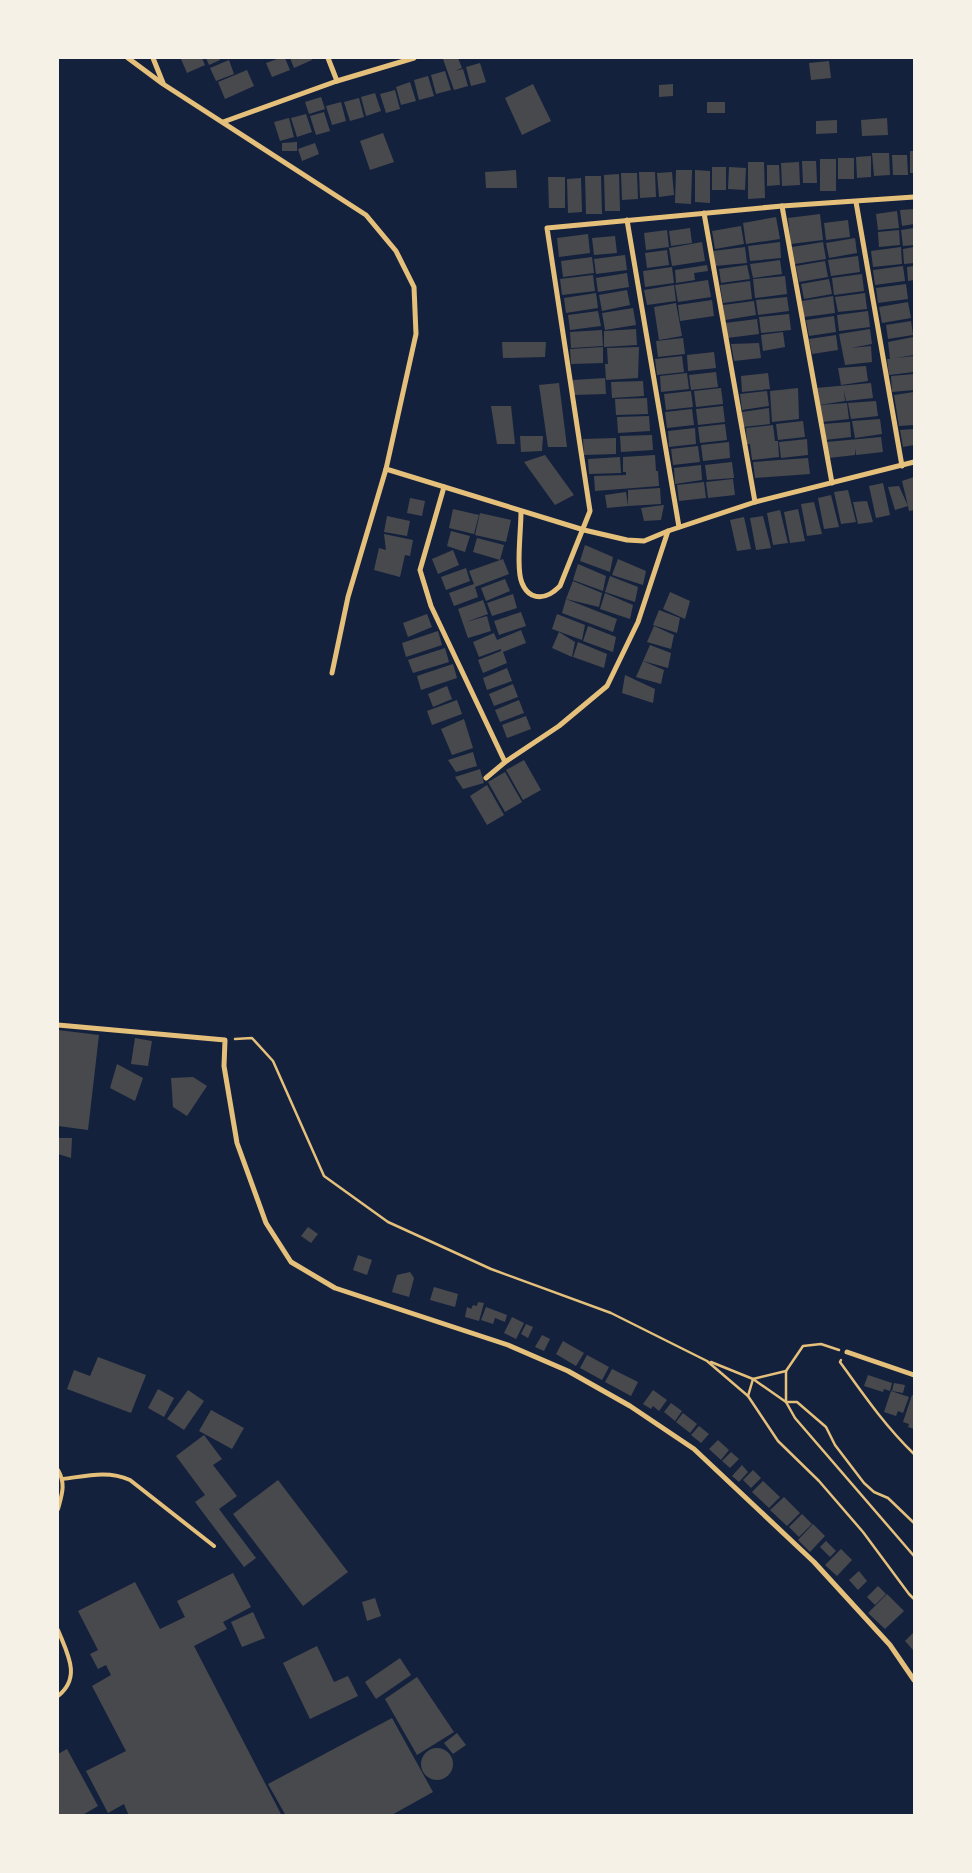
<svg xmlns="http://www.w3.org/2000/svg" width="972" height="1873" viewBox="0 0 972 1873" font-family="Helvetica,sans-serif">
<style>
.building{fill:#48494c}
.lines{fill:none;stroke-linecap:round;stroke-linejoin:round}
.path{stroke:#e5c07b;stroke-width:2.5}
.service{stroke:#e5c07b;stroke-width:4}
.minor{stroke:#e5c07b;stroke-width:5}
</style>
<rect width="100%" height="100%" fill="#14213d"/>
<g class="building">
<path d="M184,58H202L205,65L187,73L181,59Z"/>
<path d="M206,58H219L220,60L209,65Z"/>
<path d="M280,58H285L290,70L272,77L266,63Z"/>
<path d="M290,58H311L312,60L294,68Z"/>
<path d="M447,58H458L462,68L455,71L463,69L468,86L454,90L443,59Z"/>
<path d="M229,60L234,74L216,81L210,68Z"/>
<path d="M829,61L831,78L811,80L809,63Z"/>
<path d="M480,63L486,82L471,86L466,67Z"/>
<path d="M247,70L254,86L225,99L218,82Z"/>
<path d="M445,71L451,90L436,94L431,75Z"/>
<path d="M428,76L434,96L419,100L414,80Z"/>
<path d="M410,82L416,101L401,105L396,87Z"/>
<path d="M533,84L551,121L522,135L505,98Z"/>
<path d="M673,84V96L659,97V85Z"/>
<path d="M395,90L400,109L386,113L380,94Z"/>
<path d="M375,93L381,111L366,116L361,97Z"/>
<path d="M321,97L325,109L309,114L305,102Z"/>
<path d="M359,98L364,117L350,121L344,102Z"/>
<path d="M341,102L346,121L332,125L326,106Z"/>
<rect x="707" y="102" width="18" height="11"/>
<path d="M324,112L330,131L316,135L310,116Z"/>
<path d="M306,114L312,132L297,137L291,118Z"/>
<path d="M289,118L294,137L280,141L274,122Z"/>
<path d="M887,118L888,135L862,136L861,120Z"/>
<path d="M837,120V133L816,134V121Z"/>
<path d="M383,133L394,162L370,170L360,141Z"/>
<path d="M297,142V151H282V143Z"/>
<path d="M315,143L319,154L302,161L298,149Z"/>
<rect x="910" y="151" width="4" height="22"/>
<path d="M872,153H889L890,175L874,176Z"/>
<path d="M892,155H907L908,175H893Z"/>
<path d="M871,156V177L857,178L856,157Z"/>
<rect x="838" y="158" width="16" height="21"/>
<rect x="820" y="159" width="16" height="32"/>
<path d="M802,161H816L817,183H803Z"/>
<path d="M748,162H764L765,198L748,199Z"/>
<path d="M799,162L800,185L782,186L781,163Z"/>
<path d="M767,165H779L780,185L767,186Z"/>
<rect x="712" y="167" width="14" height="23"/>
<path d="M729,167L746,168L745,190L728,189Z"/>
<path d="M516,170L517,188H486L485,172Z"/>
<path d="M676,170H692L691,204L675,203Z"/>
<path d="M695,170L710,171V203L695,202Z"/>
<path d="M639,172H655L656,197L640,198Z"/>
<path d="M672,172L674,195L659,197L657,173Z"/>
<path d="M621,173H637L638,199L622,200Z"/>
<path d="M619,174L620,211H605L604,175Z"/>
<path d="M585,176H601L602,214H586Z"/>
<path d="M548,177H565V208H549Z"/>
<path d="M581,178L582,212L568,213L567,179Z"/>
<path d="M914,209V224L902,226L900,210Z"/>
<path d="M897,211L899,228L878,230L876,214Z"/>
<path d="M820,214L823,240L791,244L788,218Z"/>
<path d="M776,217L780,239L746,244L743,223Z"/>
<path d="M848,220L850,237L826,240L824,223Z"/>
<path d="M741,226L744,244L715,249L712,231Z"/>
<path d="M690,228L692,243L671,246L669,231Z"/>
<path d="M914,228V245L903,246L901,230Z"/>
<path d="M667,230L669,247L646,250L644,233Z"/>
<path d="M899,230L900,245L879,247L878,232Z"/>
<path d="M588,234L590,253L559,257L557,238Z"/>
<path d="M615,236L617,253L594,255L592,238Z"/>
<path d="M855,238L857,253L829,258L826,243Z"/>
<path d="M702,242L705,261L672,266L669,248Z"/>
<path d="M780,242L781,258L750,261L748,246Z"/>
<path d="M823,242L826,259L795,264L792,247Z"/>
<path d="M745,247L747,263L715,266L713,251Z"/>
<path d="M901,247L902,264L873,267L871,251Z"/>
<path d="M914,247V263L904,264L903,249Z"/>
<path d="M667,250L669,265L647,268L645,253Z"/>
<path d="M625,255L627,270L596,274L594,259Z"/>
<path d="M858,256L860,272L831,276L828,260Z"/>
<path d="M592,257L594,273L563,277L561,261Z"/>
<path d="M780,260L782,274L753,278L750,264Z"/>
<path d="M825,261L828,277L799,282L796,266Z"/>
<path d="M707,265L708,271L694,273L695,280L676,283L675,270Z"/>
<path d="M747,265L750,279L721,283L719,269Z"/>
<path d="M903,266L905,281L875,285L873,270Z"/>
<path d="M914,266V280L908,281L907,267Z"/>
<path d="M672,267L674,283L645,287L643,271Z"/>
<path d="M627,273L629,287L598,292L596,278Z"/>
<path d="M862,274L864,291L834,295L832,278Z"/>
<path d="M593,275L595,291L562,295L560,279Z"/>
<path d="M785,276L787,294L755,298L753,279Z"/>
<path d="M829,279L832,294L804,299L801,284Z"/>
<path d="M708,280L711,297L678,302L675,285Z"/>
<path d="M750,281L752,299L723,303L720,285Z"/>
<path d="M906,284L908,299L878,303L876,288Z"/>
<path d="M674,285L676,301L647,305L644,290Z"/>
<path d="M627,290L630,305L602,311L599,295Z"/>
<path d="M596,293L598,308L566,313L564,298Z"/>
<path d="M865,293L867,309L838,312L835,297Z"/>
<path d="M833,296L835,313L804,317L802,301Z"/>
<path d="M787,297L789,311L758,315L756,300Z"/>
<path d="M712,300L714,316L680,321L678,305Z"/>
<path d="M754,301L756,315L725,320L723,305Z"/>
<path d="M908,302L911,318L882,323L879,307Z"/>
<path d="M676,303L682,336L659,340L654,307Z"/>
<path d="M633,308L636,325L605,330L602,313Z"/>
<path d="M598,311L601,326L570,330L568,315Z"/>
<path d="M868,311L870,327L839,331L837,315Z"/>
<path d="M789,314L791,330L761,333L759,317Z"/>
<path d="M834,316L836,332L809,336L806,320Z"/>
<path d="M757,319L759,334L727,338L725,323Z"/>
<path d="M911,321L913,335L888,339L886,325Z"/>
<path d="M636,329L637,345L604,347V331Z"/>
<path d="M870,329L872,344L851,348L871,346L872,362L845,365L839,334Z"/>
<path d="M602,330L603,346L571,348L570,332Z"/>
<path d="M783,332L785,347L763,351L761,335Z"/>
<path d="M836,335L838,350L812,354L809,339Z"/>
<path d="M913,337L914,355L895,358L914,356V372L889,375L887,359H890L888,342Z"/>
<path d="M683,338L685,354L658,357L656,341Z"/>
<path d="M502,342H546L545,357L503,358Z"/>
<path d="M759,343L761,358L734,361L731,344Z"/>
<path d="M603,347V363L571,364L570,349Z"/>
<path d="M639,347L638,378L606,380L605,364H608L607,348Z"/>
<path d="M714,352L716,368L688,371L687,355Z"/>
<path d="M682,356L684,372L657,375L655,359Z"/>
<path d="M866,366L868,381L841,385L838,368Z"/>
<path d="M716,372L718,387L691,390L689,375Z"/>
<path d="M687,373L689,389L661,392L660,376Z"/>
<path d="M768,373L770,389L742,392L741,376Z"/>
<path d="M914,374V390L892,392L891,376Z"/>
<path d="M605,378L606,394L573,395V380Z"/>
<path d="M643,381L644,396L612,398L611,382Z"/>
<path d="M559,383L567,447H548L539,385Z"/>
<path d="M871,383L873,398L846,401L844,390L845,401L819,405L816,388Z"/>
<path d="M721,388L723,404L696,407L694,391Z"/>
<path d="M798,388L799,419L772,422L770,391Z"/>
<path d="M691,391L693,407L666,410L664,394Z"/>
<path d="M767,391L769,406L742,410L740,394Z"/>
<path d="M914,392V425L899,426L894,395Z"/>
<path d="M647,398L648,414L616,415L615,399Z"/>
<path d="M876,401L878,416L851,419L848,403Z"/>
<path d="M847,403L849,419L822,422L819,405Z"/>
<path d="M491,406H511L515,444H497Z"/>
<path d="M723,406L725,422L698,425L696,409Z"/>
<path d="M769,408L770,424L743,427L742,412Z"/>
<path d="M692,409L694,425L667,428L665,412Z"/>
<path d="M649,416L650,431L618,433L617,417Z"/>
<path d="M880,419L882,434L855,438L852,421Z"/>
<path d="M803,421L805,437L778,440L776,424Z"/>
<path d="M850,422L851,437L825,440L822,424Z"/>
<path d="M725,424L727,440L700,443L698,427Z"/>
<path d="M773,425L775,441H778L779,457L752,460L750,444H747L746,428Z"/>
<path d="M695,428L696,444L669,447L668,431Z"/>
<path d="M914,429V445L903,447L900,430Z"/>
<path d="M652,435L653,450L621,452L620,436Z"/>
<path d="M520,436H543L542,451L521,452Z"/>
<path d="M881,437L883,452L856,455L855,448V455L829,458L826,442Z"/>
<path d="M616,438V454L584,455L583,439Z"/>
<path d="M807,439L808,455L781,458L779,442Z"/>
<path d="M729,442L730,458L703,461L701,445Z"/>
<path d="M698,446L700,462L673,465L671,449Z"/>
<path d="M545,455L574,495L555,505L524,462Z"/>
<path d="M655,455L656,471H658L659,486L595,491L594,476L626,475V472H623V457Z"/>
<path d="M620,457L621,473L589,474L588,459Z"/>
<path d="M808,458L810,474L755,478L753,462Z"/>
<path d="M732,462L734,478L707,480L705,465Z"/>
<path d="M701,465L702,480L675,484L674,468Z"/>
<path d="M914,477V510L909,511L908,506L895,510L888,487L899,486L908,506L902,481Z"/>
<path d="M733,479L735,495L708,498L706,482Z"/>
<path d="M704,482L706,498L679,501L677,485Z"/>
<path d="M883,483L890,515L876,518L869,486Z"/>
<path d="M660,488L661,504L628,506V490Z"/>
<path d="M848,490L856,522L841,524L834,492Z"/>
<path d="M626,492L628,506L607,508L605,495Z"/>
<path d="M831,495L839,527L824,529L818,498Z"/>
<path d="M410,498L425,501L422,516L407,513Z"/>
<path d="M867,501L873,522L858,524L853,502Z"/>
<path d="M814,502L822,534L807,536L801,504Z"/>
<path d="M664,505L661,520L644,521L641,508Z"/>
<path d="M453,509L479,515L474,534L449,528Z"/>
<path d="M798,509L805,541L790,543L784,512Z"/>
<path d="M780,510L788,543L773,545L767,513Z"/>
<path d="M480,513L511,520L506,542L475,535Z"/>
<path d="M387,516L410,521L407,536L384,532Z"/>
<path d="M763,516L771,548L756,550L750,518Z"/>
<path d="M744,517L751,549L737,551L730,520Z"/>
<path d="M451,531L470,536L465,552L447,546Z"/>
<path d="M384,534L413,540L410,556L405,555L400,577L374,570L379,548L386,550Z"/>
<path d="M477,538L504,545L500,560L473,552Z"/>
<path d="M585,545L613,557L610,572L580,561Z"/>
<path d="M453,550L459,565L438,574L432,559Z"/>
<path d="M503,559L509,574L475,587L478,597L454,606L449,593L474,584L469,571Z"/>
<path d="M618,559L646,571L643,585L612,575Z"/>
<path d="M578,564L606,576L603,591L573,580Z"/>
<path d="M466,568L470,581L446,590L441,577Z"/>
<path d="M610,576L638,587L635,602L605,592Z"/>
<path d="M505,579L510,591L486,601L481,588Z"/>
<path d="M573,581L602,593L599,607L566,599Z"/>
<path d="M670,592L690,601L685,619L663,609Z"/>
<path d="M605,593L633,605L630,619L600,609Z"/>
<path d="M513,594L517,608L492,616L487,603Z"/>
<path d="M566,599L617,619L613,632L562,613Z"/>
<path d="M483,600L488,614L466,622L487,616L491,631L468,638L458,609Z"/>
<path d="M659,610L680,618L677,633L653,625Z"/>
<path d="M521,612L526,626L499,635L494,621Z"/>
<path d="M427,614L432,627L408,637L403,623Z"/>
<path d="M557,614L585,625L582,640L552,629Z"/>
<path d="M588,626L616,637L613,652L583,641Z"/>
<path d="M654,626L674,635L671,649L647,642Z"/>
<path d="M521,630L526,643L503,652L507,663L483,673L478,660L501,651V649L479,657L473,642L494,633L497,640Z"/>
<path d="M438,631L442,645L406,657L402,643Z"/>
<path d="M559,632L575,642L572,657L552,648Z"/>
<path d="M578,642L607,654L604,668L573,657Z"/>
<path d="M650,645L671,653L668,668L643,661Z"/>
<path d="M445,648L449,662L413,673L408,660Z"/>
<path d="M643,661L664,670L661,684L636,677Z"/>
<path d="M453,664L457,678L421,690L417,676Z"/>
<path d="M507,668L512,681L487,690L483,678Z"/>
<path d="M625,675L655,689L653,703L622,693Z"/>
<path d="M513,684L518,697L494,706L489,694Z"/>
<path d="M447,686L452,699L433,707L428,694Z"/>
<path d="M457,700L462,714L432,725L427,711Z"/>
<path d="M519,700L524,713L500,722L495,710Z"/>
<path d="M526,716L531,729L507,738L502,725Z"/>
<path d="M464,719L473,748L452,755L441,729Z"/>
<path d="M473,752L477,766L456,772L448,760Z"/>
<path d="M524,760L541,790L523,800L506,770Z"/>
<path d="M480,769L484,783L463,789L455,777Z"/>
<path d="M505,772L522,802L505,812L488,782Z"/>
<path d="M487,785L504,815L487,825L470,796Z"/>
<path d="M58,1030L99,1035L88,1130L58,1126Z"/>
<path d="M135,1038L152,1041L148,1066L131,1064Z"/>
<path d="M117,1064L143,1078L135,1101L110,1088Z"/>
<path d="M193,1077L207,1086L187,1116L173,1107L171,1078Z"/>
<path d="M58,1138H72L71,1158L58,1154Z"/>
<path d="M308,1227L318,1234L311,1243L301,1236Z"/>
<path d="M358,1255L372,1260L367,1275L353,1270Z"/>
<path d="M410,1272L414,1278L409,1297L392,1292L397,1275Z"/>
<path d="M434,1287L458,1294L455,1307L430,1300Z"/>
<path d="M478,1302L484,1303L479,1321L465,1317L467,1307L471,1309L473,1305L477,1306Z"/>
<path d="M486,1307L507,1315L505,1322L495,1318L493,1324L481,1320Z"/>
<path d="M512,1317L524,1323L516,1339L504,1333Z"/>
<path d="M526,1324L533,1327L528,1338L521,1334Z"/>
<path d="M542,1335L550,1339L544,1351L535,1347Z"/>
<path d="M563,1341L584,1353L576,1366L556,1354Z"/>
<path d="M587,1355L609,1367L602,1380L580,1368Z"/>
<path d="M98,1357L146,1375L131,1413L67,1389L74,1370L90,1376Z"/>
<path d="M612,1369L638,1382L631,1396L605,1382Z"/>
<path d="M868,1375L892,1383L890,1391L884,1389L883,1392L864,1386Z"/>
<path d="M894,1383L905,1385L903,1393L892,1391Z"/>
<path d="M158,1389L174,1398L164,1417L148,1408Z"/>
<path d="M188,1390L204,1401L184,1430L167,1419Z"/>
<path d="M653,1390L667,1400L659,1411L653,1406L651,1409L643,1404Z"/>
<path d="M891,1391L909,1397L903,1413L898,1411L896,1416L884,1412Z"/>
<path d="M912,1395L914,1396V1429L908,1427L909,1424L903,1422Z"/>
<path d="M671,1403L682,1411L675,1421L664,1412Z"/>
<path d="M211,1410L244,1428L232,1449L199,1431Z"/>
<path d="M683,1413L697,1424L690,1433L676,1422Z"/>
<path d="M699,1426L709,1434L701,1443L691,1435Z"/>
<path d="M204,1435L222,1459L213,1465L237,1496L219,1509L256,1558L244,1567L195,1502L205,1495L176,1456Z"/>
<path d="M718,1440L729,1450L721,1460L709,1449Z"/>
<path d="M731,1452L739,1459L730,1468L722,1461Z"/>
<path d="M742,1465L748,1472L739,1482L732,1476Z"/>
<path d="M753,1470L761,1478L751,1488L743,1480Z"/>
<path d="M278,1480L348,1572L303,1606L233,1514Z"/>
<path d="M763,1481L780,1497L769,1508L752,1492Z"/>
<path d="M784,1497L800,1513L787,1526L770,1510Z"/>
<path d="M802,1514L812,1524L799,1537L789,1527Z"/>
<path d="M813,1524L825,1536L810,1552L798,1540Z"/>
<path d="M826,1541L836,1551L830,1557L820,1547Z"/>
<path d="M841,1549L852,1560L837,1576L825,1565Z"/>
<path d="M859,1571L867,1581L858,1590L849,1580Z"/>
<path d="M233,1573L251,1607L223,1622L227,1629L194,1646L282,1816H129L124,1804L108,1813L86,1771L126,1751L92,1686L111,1675L106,1665L98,1669L90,1654L98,1650L78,1611L135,1582L160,1629L185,1617L177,1601Z"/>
<path d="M878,1586L886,1594L875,1605L867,1597Z"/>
<path d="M887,1594L904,1611L885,1629L868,1613Z"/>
<path d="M375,1598L381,1616L367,1621L362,1602Z"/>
<path d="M253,1612L265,1638L242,1647L231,1622Z"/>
<path d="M914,1632V1649L913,1650L905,1641Z"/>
<path d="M317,1646L334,1682L348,1676L358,1696L310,1719L283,1663Z"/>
<path d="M400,1658L411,1675L376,1699L365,1682Z"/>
<path d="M417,1677L454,1732L417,1755L385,1699Z"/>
<path d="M392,1718L433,1792L390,1816H286L268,1784Z"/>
<path d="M457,1733L466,1745L453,1754L444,1743Z"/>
<circle cx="437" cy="1764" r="16"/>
<path d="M67,1749L98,1806L81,1816H58V1754Z"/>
</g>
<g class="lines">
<g class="path">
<path d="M235,1039L252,1038L273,1061L324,1176L388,1222L491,1269L611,1313L707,1361L748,1396L778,1441L819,1481L863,1532L909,1594L914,1599"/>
<path d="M839,1350L821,1344L803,1346L786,1371V1402L795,1418L914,1556"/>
<path d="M841,1360L840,1362C863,1394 885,1426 914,1454"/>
<path d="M711,1362L753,1379L786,1402H797L826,1427L835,1445L864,1483L874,1492L888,1498L914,1523"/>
<path d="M748,1396L753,1379L786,1371"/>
</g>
<g class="service">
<path d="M58,1470C66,1484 62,1494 58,1509"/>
<path d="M63,1479C86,1476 108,1470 130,1480L214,1546"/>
<path d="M58,1630C67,1653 82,1677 58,1696"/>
</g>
<g class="minor">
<path d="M128,58L163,84L366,215L396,251L414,287L416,334L386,469L348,597L332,673"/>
<path d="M153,58L163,83"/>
<path d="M328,58L337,81"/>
<path d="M223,122L337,81L414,58"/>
<path d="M856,202L902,466"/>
<path d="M782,206L832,483"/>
<path d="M704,213L755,502"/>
<path d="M627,220L679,527"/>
<path d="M386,469L584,530L627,540L644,541L668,531L755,502L914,462"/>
<path d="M444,487L420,570L431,606L505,762"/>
<path d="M521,512C521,530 516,569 522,583C524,588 528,593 532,595C543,600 552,594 560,586L590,511L547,228L782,206L914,197"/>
<path d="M486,778L505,762L559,726L607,686L638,622L668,531"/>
<path d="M58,1025L225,1040L224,1066L237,1143L266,1223L291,1262L335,1288L508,1345L568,1371L630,1406L694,1449L814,1562L890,1645L914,1680"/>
<path d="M847,1352L914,1375"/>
</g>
</g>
<rect width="972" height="1873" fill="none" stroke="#f6f1e7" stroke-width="118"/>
</svg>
